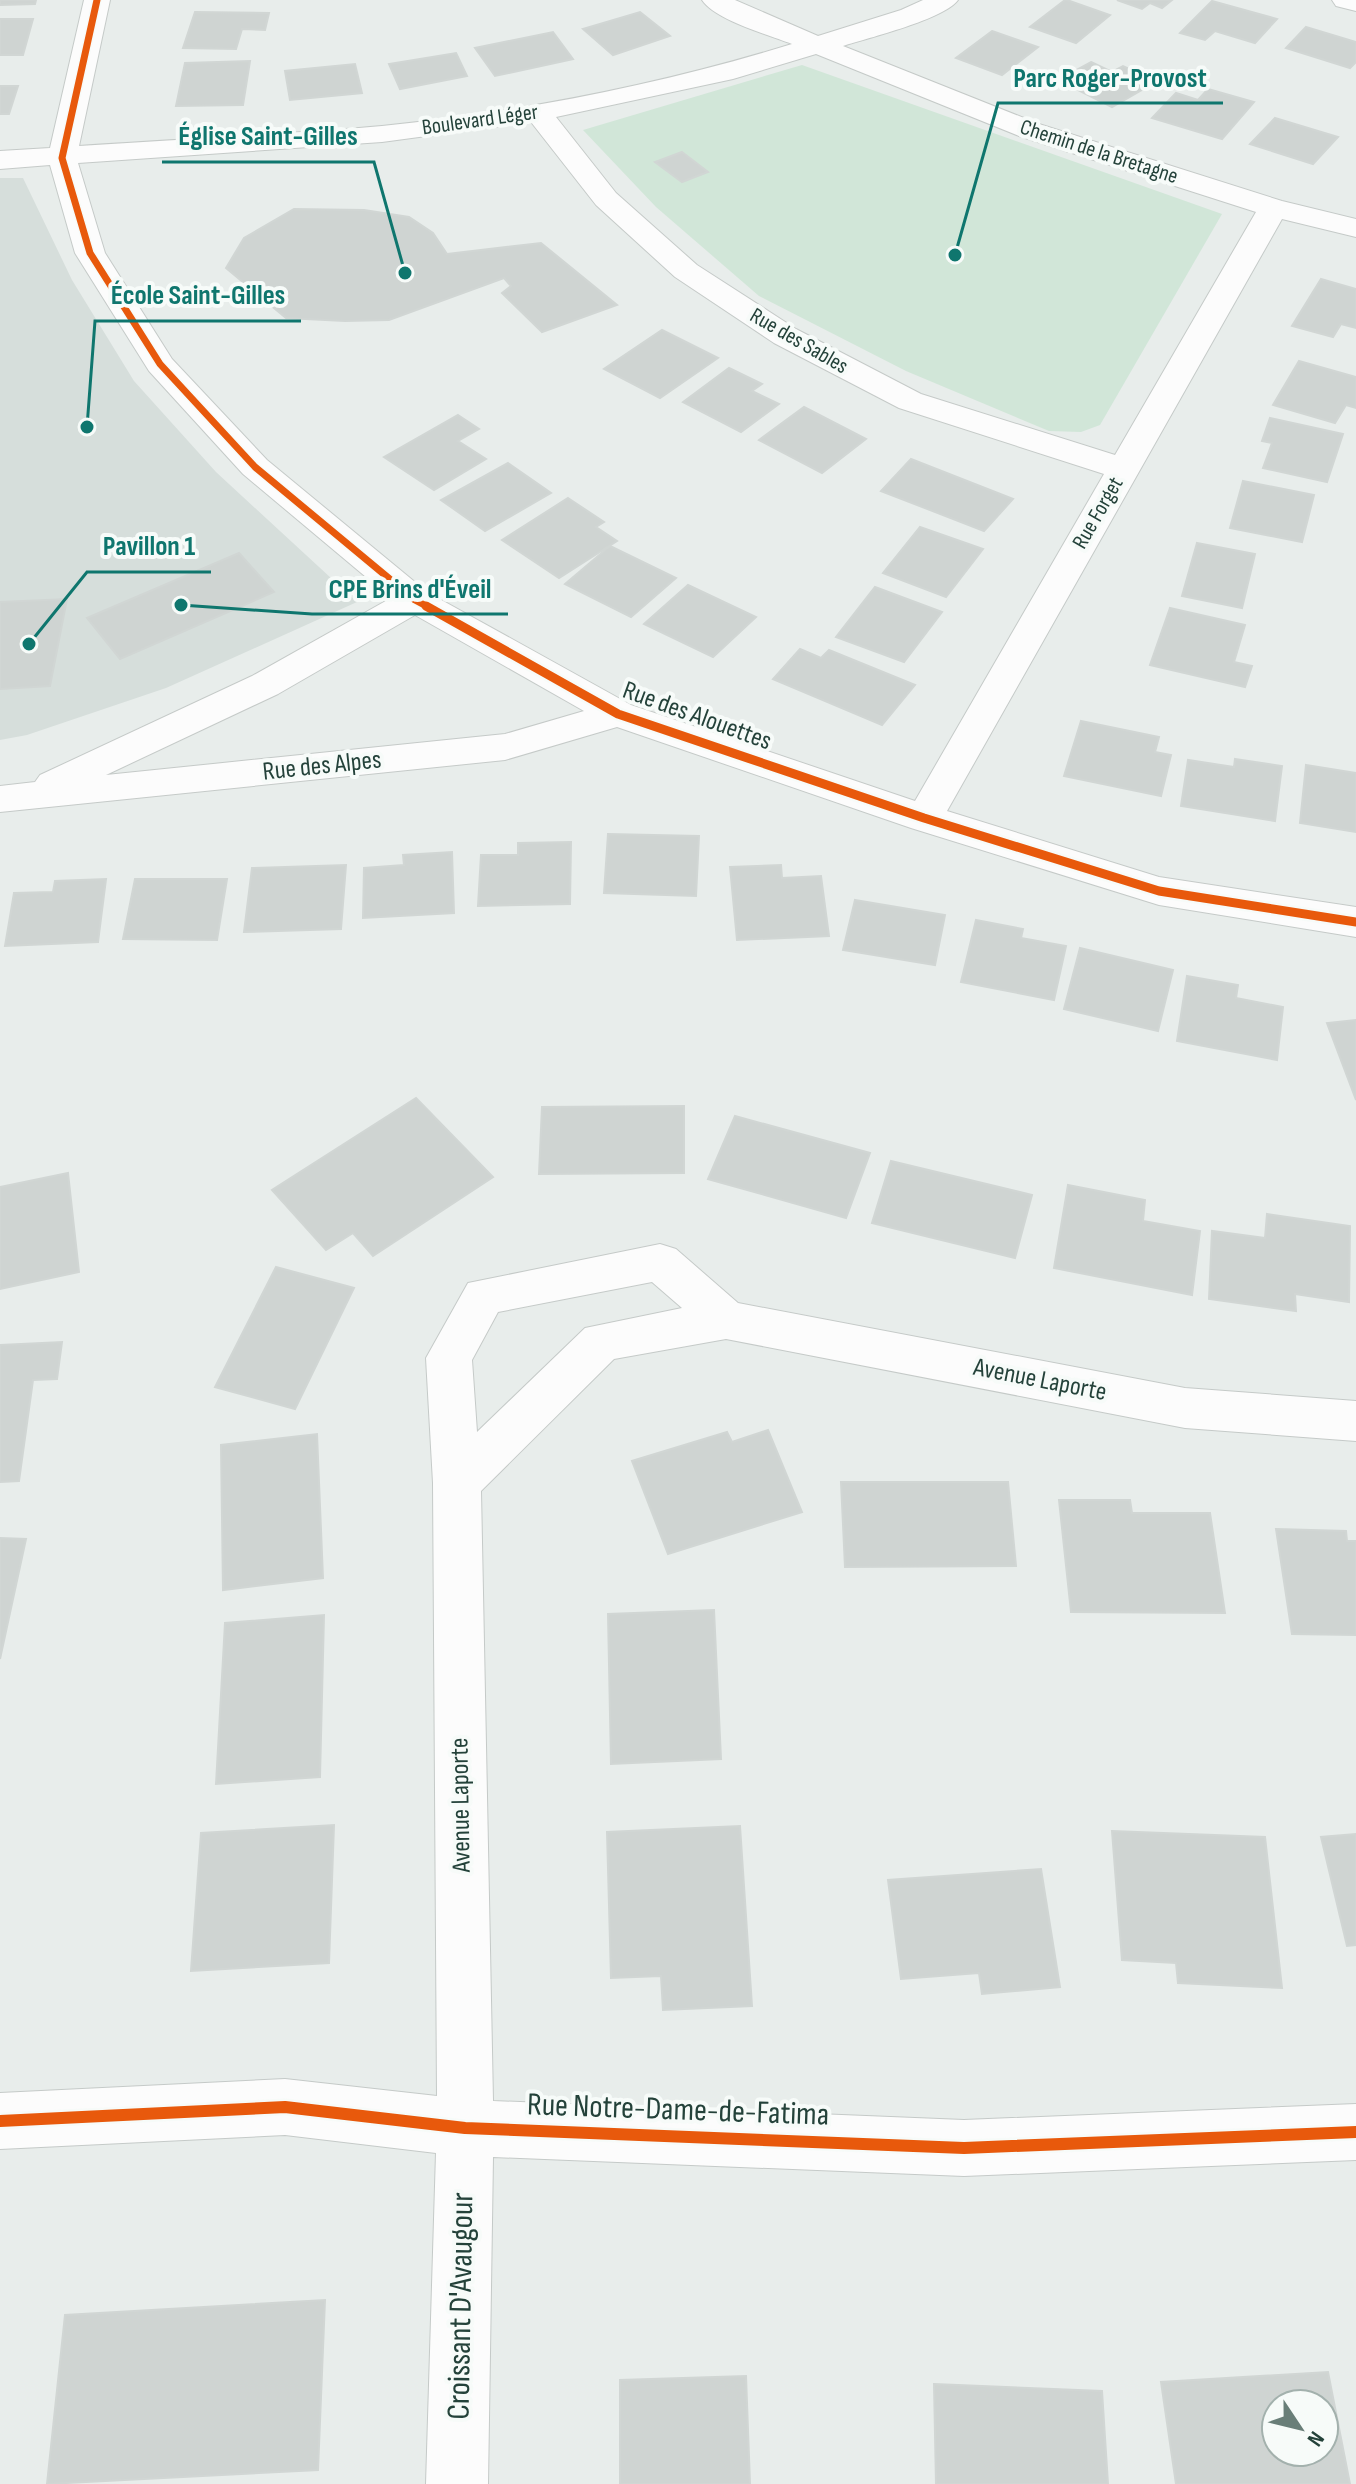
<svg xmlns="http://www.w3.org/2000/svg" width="1356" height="2484" viewBox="0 0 1356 2484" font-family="'Sofia Sans Condensed',sans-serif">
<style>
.built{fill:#d6dedb}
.green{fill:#d1e6d8}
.building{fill:#cfd4d2;stroke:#d1d6d4;stroke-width:2;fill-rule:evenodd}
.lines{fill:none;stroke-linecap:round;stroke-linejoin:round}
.minor-casing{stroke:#c5cac8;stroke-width:2}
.minor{fill:#fcfcfc;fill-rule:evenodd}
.cycleway-far2-casing{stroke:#f7fbf9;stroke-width:10}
.cycleway-far1-casing{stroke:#f7fbf9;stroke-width:14}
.cycleway-casing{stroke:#f7fbf9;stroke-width:17}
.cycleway-far2{stroke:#e8590c;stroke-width:7}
.cycleway-far1{stroke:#e8590c;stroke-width:9}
.cycleway{stroke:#e8590c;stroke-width:12}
.labels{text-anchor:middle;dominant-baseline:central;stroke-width:8;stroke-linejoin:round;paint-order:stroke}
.far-street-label{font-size:22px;fill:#24423a;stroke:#f7fbf9}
.street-label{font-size:26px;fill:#24423a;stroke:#f7fbf9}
.near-street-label{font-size:32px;fill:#24423a;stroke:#f7fbf9}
.leader{fill:none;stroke:#0f766e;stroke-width:3}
.callout-dot{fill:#0f766e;stroke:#f7fbf9;stroke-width:3}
.callout-label{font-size:28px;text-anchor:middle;font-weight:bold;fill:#0f766e;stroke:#f7fbf9;stroke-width:8;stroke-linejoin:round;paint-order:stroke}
</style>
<rect width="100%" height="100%" fill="#e8edeb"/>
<path class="built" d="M0,178H23L72,280L134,381L216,472L357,602L166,688L27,735L0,740Z"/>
<path class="green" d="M802,65L1222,214L1100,425L1081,432L1049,431L906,371L759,296L656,207L583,130Z"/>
<g class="building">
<path d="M0,0H36L35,4L0,5Z"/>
<path d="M1065,0H1067L1110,15L1076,43L1030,27Z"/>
<path d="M1117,0H1172L1162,8L1150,3L1142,9Z"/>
<path d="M1212,1L1277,19L1255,43L1215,31L1205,40L1180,33Z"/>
<path d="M195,12L269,13L265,30L242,29L236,49L183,48Z"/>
<path d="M640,12L670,36L613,55L583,29Z"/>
<path d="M0,19H33L23,55H0Z"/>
<path d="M1306,27L1356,42V62L1350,68L1286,48Z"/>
<path d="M992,31L1038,47L1002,75L956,58Z"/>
<path d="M553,32L573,59L495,76L475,48Z"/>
<path d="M456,53L467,76L400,89L389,64Z"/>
<path d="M250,61L243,105L176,106L185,63Z"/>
<path d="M1091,62L1112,72L1123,66L1141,74L1129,81L1145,88L1112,107L1058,80Z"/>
<path d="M355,64L362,93L290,100L285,71Z"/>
<path d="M0,86H18L9,114H0Z"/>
<path d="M1208,89L1254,102L1222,139L1152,118L1176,93L1198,100Z"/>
<path d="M1275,118L1338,137L1313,164L1250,144Z"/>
<path d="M682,152L708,172L682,182L655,162Z"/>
<path d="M294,209L364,210L409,217L433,233L447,254L541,243L617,305L542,332L502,293L511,286L504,278L389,320L345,321L286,318L226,268L244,238Z"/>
<path d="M1321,279L1356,289V328L1341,324L1333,337L1292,326Z"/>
<path d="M662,330L718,358L660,398L604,369Z"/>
<path d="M1299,361L1356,377V408L1346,405L1335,423L1273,405Z"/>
<path d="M729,368L762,384L752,391L779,404L741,432L683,402Z"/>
<path d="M804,407L866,439L822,473L759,440Z"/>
<path d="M458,415L479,429L458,441L486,459L434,490L384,457Z"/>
<path d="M1270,418L1343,434L1327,482L1263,468L1272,443L1262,441Z"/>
<path d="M911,459L1013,499L984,531L881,491Z"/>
<path d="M508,463L551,493L485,531L441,500Z"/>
<path d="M1243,481L1314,495L1302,542L1230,528Z"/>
<path d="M568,498L604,522L596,527L617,541L559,578L502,540Z"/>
<path d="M920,527L983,549L946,597L883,573Z"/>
<path d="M1197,543L1255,554L1242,608L1182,596Z"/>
<path d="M610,546L676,578L631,617L565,584Z"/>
<path d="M239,553L274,592L120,659L87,618Z"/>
<path d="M688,585L756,617L713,657L644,624Z"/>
<path d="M875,587L942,612L904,662L836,637Z"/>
<path d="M67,599L50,686L0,689V602Z"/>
<path d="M1170,608L1245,625L1234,662L1252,666L1245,687L1150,665Z"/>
<path d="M800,649L821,658L829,650L915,685L882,725L773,679Z"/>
<path d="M1081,721L1159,737L1155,752L1171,755L1161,796L1064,776Z"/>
<path d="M1235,759L1282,766L1275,821L1181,806L1188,760L1234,767Z"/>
<path d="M1306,765L1356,773V832L1300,823Z"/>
<path d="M608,834L699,836L696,896L604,893Z"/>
<path d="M571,842L570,904L478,906L481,855H518V843Z"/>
<path d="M452,852L454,913L363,918L364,868L404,865L403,855Z"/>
<path d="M346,865L341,929L244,932L252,868Z"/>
<path d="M781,865L782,878L821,876L829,936L737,940L730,867Z"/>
<path d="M106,879L98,942L5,946L14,893L53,892L55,881Z"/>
<path d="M135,879H227L217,940L123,939Z"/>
<path d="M855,900L945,915L935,965L843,950Z"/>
<path d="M976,920L1023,929L1021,938L1066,946L1054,1000L961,982Z"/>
<path d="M1080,948L1173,970L1158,1031L1064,1009Z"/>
<path d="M1187,976L1238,985L1236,998L1283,1007L1277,1060L1177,1041Z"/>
<path d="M1356,1020V1100L1327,1023Z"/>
<path d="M416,1098L493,1177L373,1256L353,1233L326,1250L272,1190Z"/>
<path d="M684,1106V1173L539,1174L542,1107Z"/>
<path d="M735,1116L870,1153L846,1218L708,1179Z"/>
<path d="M891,1161L1032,1195L1015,1258L872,1223Z"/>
<path d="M68,1173L79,1272L0,1289V1187Z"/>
<path d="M1068,1185L1145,1200L1143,1221L1200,1231L1192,1295L1054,1268Z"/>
<path d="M1267,1214L1350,1226L1349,1302L1295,1294L1296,1311L1209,1299L1212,1231L1265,1238Z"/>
<path d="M276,1267L354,1288L295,1409L215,1387Z"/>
<path d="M62,1342L57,1379L33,1380L19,1481L0,1482V1345Z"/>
<path d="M768,1430L802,1512L668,1554L632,1461L727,1432L732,1442Z"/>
<path d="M317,1434L323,1578L223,1590L221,1445Z"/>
<path d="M841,1482H1008L1016,1566L845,1567Z"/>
<path d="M1059,1500H1130L1132,1513H1210L1225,1613L1071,1612Z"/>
<path d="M1276,1529L1346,1531L1347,1541H1356V1635L1292,1634Z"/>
<path d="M0,1538L26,1539L0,1659Z"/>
<path d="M714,1610L721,1759L611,1764L608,1614Z"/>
<path d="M324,1615L320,1777L216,1784L225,1623Z"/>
<path d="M334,1825L329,1963L191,1971L201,1833Z"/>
<path d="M740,1826L752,2006L663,2010L661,1976L611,1978L607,1832Z"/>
<path d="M1112,1831L1265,1837L1282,1988L1178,1983L1176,1963L1122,1960Z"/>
<path d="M1356,1834V1945L1347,1946L1321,1837Z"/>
<path d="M1041,1869L1060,1987L982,1994L979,1973L901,1979L888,1880Z"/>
<path d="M325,2300L318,2470L47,2484L65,2315Z"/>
<path d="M1328,2372L1350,2484H1176L1161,2382ZM1276,2404H1324V2452H1276Z"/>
<path d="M746,2376L750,2484H620V2380Z"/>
<path d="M934,2384L1102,2391L1108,2484H936Z"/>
</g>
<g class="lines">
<g class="minor-casing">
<g id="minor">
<path d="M84,0H110L79,146C180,139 281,135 382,126C520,112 659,85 792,44C769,35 715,20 702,0H735L818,36L901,10L923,0H958C945,19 868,38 843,46L1039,124L1282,201L1356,219V237L1282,219L947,811L1159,877L1356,907V937L1159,905L911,828L617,727L505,760L0,812V786L35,782L40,775L252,676L391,598L243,474L149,371L75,253L50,165L0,169V151L50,148ZM816,54L1019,136L1256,212L1115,455L921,394L796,329L697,265L616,193L556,117L733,79ZM531,122L596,205L675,277L774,343L899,408L1104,474L915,801L631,705L427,592L267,460L172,359L105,253L78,163L382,142ZM415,615L584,711L505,734L106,775L278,694Z"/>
<path d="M1332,0H1356V11L1336,6Z"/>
<path d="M660,1244L676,1249L738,1303L1185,1388L1356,1401V1441L1185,1428L726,1339L614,1359L481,1491L493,2101L964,2120L1356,2104V2160L964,2176L493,2157L488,2484H426L436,2153L285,2135L0,2149V2093L285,2079L437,2096L433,1483L426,1358L468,1283ZM652,1282L682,1308L585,1328L477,1432L472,1360L498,1312Z"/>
</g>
</g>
<use href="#minor" class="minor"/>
<g class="cycleway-far2-casing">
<path id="cycleway-far2" d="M97,0L62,158L90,253L160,364L255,467L415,600L430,608"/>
</g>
<g class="cycleway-far1-casing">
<path id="cycleway-far1" d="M426,606L618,714L924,818L1159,891L1356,922"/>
</g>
<g class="cycleway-casing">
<path id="cycleway" d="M0,2121L285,2107L465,2128L964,2148L1356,2132"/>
</g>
<use href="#cycleway-far2" class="cycleway-far2"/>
<use href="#cycleway-far1" class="cycleway-far1"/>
<use href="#cycleway" class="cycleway"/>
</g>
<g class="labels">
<g class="far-street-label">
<text transform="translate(480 120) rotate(-8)">Boulevard Léger</text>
<text transform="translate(1099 152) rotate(18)">Chemin de la Bretagne</text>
<text transform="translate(799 341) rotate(30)">Rue des Sables</text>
<text transform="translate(1098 513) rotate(-60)">Rue Forget</text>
</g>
<g class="street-label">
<text transform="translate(697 716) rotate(20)">Rue des Alouettes</text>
<text transform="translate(322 766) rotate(-6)">Rue des Alpes</text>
<text transform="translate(1040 1380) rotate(11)">Avenue Laporte</text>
<text transform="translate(461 1805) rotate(-91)">Avenue Laporte</text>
</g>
<g class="near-street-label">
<text transform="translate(678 2110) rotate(2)">Rue Notre-Dame-de-Fatima</text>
<text transform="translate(461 2306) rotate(-89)">Croissant D'Avaugour</text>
</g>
</g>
<path class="leader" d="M955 255L998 103H1223M405 273L374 162H162M87 427L95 321H301M29 644L87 572H211M181 605L312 614H508"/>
<g class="callout-dot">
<circle cx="955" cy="255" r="8"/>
<circle cx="405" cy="273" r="8"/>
<circle cx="87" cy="427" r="8"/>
<circle cx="29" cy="644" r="8"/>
<circle cx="181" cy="605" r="8"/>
</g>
<g class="callout-label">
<text x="1110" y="87">Parc Roger-Provost</text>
<text x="268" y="145">Église Saint-Gilles</text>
<text x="198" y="304">École Saint-Gilles</text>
<text x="149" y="555">Pavillon 1</text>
<text x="410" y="598">CPE Brins d'Éveil</text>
</g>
<g transform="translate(1300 2428) rotate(125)"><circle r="38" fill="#f7fbf9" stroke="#a3b1ad" stroke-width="2"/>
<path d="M0-6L14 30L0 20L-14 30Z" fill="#697e78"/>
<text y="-12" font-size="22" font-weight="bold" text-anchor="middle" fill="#24423a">N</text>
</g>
</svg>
